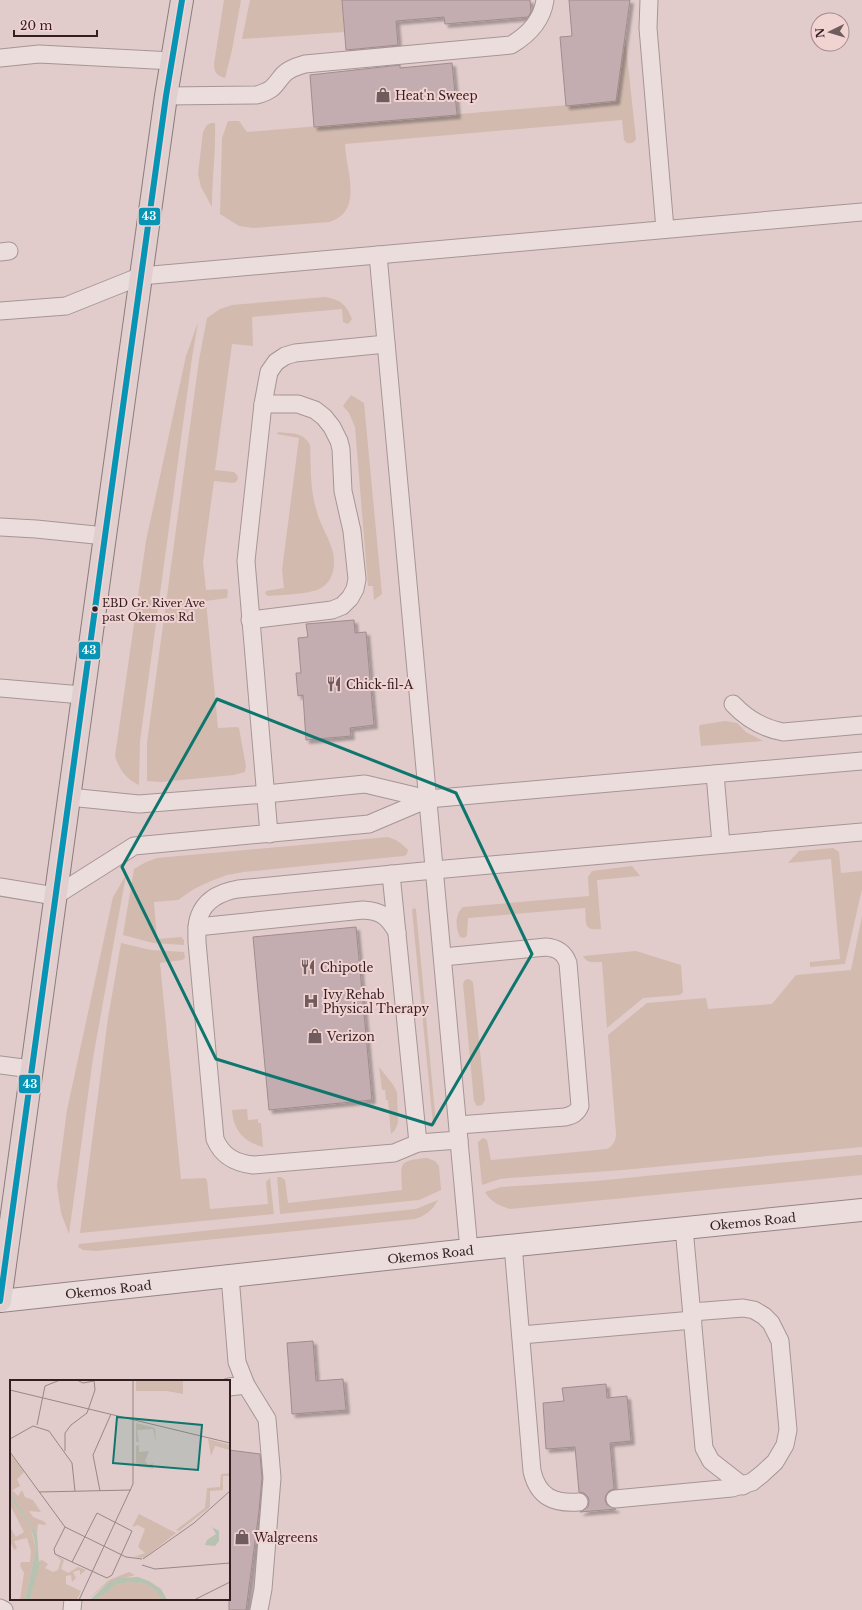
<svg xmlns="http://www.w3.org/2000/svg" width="862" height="1610" viewBox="0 0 862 1610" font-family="'Libre Baskerville',serif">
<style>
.green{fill:#d2baaf}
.building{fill:#c4adb0;stroke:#a08c8e;filter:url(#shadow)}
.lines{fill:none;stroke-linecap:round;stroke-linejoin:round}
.service-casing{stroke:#a69596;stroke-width:19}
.secondary-casing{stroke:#958586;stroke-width:24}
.primary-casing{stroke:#8b7c7c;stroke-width:24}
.service{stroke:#eadddc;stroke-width:17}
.secondary{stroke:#eadddc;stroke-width:22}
.primary{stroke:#e0cfce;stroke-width:22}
.bus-1-casing{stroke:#f1d3d2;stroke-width:9}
.bus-1{stroke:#0894b4;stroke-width:6}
.marked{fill:none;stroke:#0f766e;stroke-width:3;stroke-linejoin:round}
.bus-dot{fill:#331e22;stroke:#f1d3d2;stroke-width:1.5}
.labels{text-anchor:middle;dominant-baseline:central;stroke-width:4;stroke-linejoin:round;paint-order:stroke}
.bus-label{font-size:11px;fill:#331e22;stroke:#f1d3d2;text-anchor:start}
.poi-label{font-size:12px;fill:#331e22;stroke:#f1d3d2;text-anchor:start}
.street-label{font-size:12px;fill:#331e22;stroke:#f1d3d2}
.inset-road{fill:none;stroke:#9b8687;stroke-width:1}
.view{fill:#0f766e;fill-opacity:0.15;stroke:#0f766e;stroke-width:2}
.inset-edge{fill:none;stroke:#331e22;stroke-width:2}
.line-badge{stroke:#f1d3d2;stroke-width:1.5}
.badge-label{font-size:11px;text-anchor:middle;font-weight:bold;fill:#fff}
</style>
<defs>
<filter id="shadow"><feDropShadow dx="3.5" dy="3.5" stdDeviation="1" flood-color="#0004"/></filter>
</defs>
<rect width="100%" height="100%" fill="#e1cccb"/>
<g class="green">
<path d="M224,0H241L232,50L225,78C217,76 214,72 214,64Z"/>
<path d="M250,0H342L344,32L242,39Z"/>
<path d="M625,37L636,139C634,143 632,144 627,143L624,140L622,120L345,144C346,171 364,212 329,222L253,228L239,226L220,214L222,138L228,121H239L247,132L615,101Z"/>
<path d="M211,123H215C216,151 212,179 212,207L201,187L198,174L203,132L207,125Z"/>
<path d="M325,297C341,300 346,304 352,319L348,324L343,322L342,309L252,317L253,346L232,344L215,470L234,472L237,475L238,479L236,482L233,483L214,481L203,562L206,590L227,589L228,592L227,598L206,601L218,728L237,727L239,728L246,766L245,772L234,775L160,782L147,781V743L199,360L207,318L220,309L232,305Z"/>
<path d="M198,322L192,358L140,741L139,785C126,779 119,769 115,756L146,541L186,356Z"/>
<path d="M351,395L364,403L382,594L374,600L373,586H368L355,427L349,413L343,406Z"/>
<path d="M278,432C290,434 303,431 310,445C311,467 310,491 317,512C320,524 327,534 331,546C337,562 335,583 317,590C306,594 281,595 268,596L265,593L266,591L284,588L282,570L299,438L277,434Z"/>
<path d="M725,721L737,723L746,732L763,741L701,746L699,727L700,725Z"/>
<path d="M388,837C397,840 401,843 408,850L407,854L404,856L244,872L227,875L211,881L194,889L178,900L154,902L157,939L181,937L184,940V945L153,943L123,935L134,869L146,862L157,858Z"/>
<path d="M833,848L839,852L841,873L862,871V889L845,964L810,967V962L840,959L831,859L788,863L799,851Z"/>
<path d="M632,866L640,876L597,880L601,929C582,931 587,923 585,908L468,918L467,936L464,938L460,937C455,927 455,914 463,907L589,896L588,877L592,871Z"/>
<path d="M126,875L93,1058L69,1234L61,1213L57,1186L67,1110L113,897Z"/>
<path d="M414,908L416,909L436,1124L434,1125L433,1124L412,910Z"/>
<path d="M862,916V1147L623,1170L510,1178L500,1179L482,1185L478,1145V1142L483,1138L487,1140L491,1160L607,1149C614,1145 616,1140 616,1133L608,1035L647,1003L706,998L708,1009L772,1004L796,975L851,970Z"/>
<path d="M121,943L151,950L184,952L185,958L182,960L160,963L181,1179L205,1178L207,1180L210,1209L268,1204L266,1182L270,1178L274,1214L80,1233L108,1018Z"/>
<path d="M636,951L681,965L683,992L680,995L643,998L607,1028L602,962C594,962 587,964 583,956Z"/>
<path d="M469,979L473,982L485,1100L482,1105L477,1106L474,1101L463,984L465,980Z"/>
<path d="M379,1067L394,1086L397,1093L398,1123L395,1130L391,1134L388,1100H386L385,1090H382Z"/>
<path d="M247,1109L248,1120L258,1119V1123H261L263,1147C244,1142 233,1130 232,1110Z"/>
<path d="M858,1155H862V1175L510,1209C500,1206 491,1202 485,1192L501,1187L596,1181Z"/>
<path d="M427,1158L435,1161L439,1166L441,1190L419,1200L280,1214L277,1177H281L285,1180L288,1203L402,1190C402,1164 395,1161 427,1158Z"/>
<path d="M438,1200C433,1210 425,1216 415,1219L96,1251L83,1250L78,1247L79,1244L416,1209Z"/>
</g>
<g class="building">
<path d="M342,0H530L531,12L528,17L445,24L444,17L396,21L398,45L346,50Z"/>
<path d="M569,0H630L616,101L566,106L560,37L572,36Z"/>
<path d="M452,63L457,115L314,127L310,75L400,65V68Z"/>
<path d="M354,620L355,633L366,632L374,725L350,728L351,736L306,740L303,695L298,696L296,673H301L298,638L308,637L306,624Z"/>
<path d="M356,927L372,1100L269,1110L253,937Z"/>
<path d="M313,1341L316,1381L343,1379L346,1410L292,1414L287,1343Z"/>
<path d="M606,1384L607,1398L627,1396L631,1441L610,1443L614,1489L609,1491L606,1495L605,1500L607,1505L616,1509L580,1512L588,1507L589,1501L588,1497L584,1493L579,1492L575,1447L546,1449L543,1403L564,1401L562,1388Z"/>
<path d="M229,1450L260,1454L262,1478L259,1511L246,1610H229Z"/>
</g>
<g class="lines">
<g class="service-casing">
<g id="service">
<path d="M649,0L648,28L665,229"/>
<path d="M0,58L39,54L173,61"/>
<path d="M166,96L257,95C276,89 273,86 284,74C290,68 298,66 305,64L511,45C528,35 542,21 545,0"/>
<path d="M0,252L9,251"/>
<path d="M378,255L469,1250"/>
<path d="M0,311L66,306L141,276L862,212"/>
<path d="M0,527L36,529L105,536"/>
<path d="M250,620L332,610L342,606L350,598L355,589L357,579L352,531L343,491L341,449L339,441L332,427L324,417L315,410L298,404H263"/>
<path d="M0,688L82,695"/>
<path d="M733,704C747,719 762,728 783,732L862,725"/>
<path d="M715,774L721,844"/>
<path d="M69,797L139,804L266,794L365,784L428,799"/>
<path d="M269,834L246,561L263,404L269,372L276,362L285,356L295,353L386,344"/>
<path d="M391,874L418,1143"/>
<path d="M0,887L55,896L134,846L369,824L428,799L862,761"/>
<path d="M197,927L363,910C382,911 388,917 397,932"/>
<path d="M443,957L546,947C557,948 564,952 568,963L580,1106C577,1113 573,1115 565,1117L458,1125"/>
<path d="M0,1065L31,1069"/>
<path d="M459,1140L418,1143L394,1153L253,1165C235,1163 222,1156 215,1139L197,942C197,935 196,924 199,917C205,899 221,892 238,889L434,870L862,832"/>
<path d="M684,1228L704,1448L711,1461L743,1486"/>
<path d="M513,1245L532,1471C538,1497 554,1504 579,1502"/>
<path d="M521,1335L693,1320"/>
<path d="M246,1385L267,1419L272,1478L263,1589L259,1610"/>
<path d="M229,1387L246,1385L237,1362L230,1276"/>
<path d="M615,1499L732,1488L752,1482L762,1474L775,1462L785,1445L788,1430L780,1341L771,1323L764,1316L754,1310L743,1308L692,1312"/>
<path d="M0,1608L4,1610"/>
<path d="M72,1610L73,1599"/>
</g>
</g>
<g class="secondary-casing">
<g id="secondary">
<path id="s1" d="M0,1301L469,1250L862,1210"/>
</g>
</g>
<g class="primary-casing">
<path id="primary" d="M0,1301L105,536L166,96L182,0"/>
</g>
<use href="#service" class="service"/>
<use href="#secondary" class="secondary"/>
<use href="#primary" class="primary"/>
<g class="bus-1-casing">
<path id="bus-1" d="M0,1301L105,536L166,96L182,0"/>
</g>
<use href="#bus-1" class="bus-1"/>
</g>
<path class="marked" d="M217,699L456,793L532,954L432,1125L216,1059L122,867Z"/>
<defs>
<g id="shop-bare" transform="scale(1.2)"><path d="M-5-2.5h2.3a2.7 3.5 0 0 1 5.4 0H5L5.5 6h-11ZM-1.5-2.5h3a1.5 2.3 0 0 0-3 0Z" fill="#705b5d" stroke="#f1d3d2" stroke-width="2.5" paint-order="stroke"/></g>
<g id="restaurant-bare" transform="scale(1.2)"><path d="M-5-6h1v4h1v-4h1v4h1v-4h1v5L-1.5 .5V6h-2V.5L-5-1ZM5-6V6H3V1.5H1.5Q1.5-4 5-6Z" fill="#705b5d" stroke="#f1d3d2" stroke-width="2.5" paint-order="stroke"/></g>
<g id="hospital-bare" transform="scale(1.2)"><path d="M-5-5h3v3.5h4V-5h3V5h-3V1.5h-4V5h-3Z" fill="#705b5d" stroke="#f1d3d2" stroke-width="2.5" paint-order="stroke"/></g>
</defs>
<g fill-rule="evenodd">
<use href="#shop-bare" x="383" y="95"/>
<use href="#restaurant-bare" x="334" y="684"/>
<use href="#restaurant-bare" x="308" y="967"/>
<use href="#hospital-bare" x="311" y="1001"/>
<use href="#shop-bare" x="315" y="1036"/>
<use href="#shop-bare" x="242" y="1537"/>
</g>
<circle class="bus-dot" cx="95" cy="609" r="3.5"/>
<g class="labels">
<g class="bus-label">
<text x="102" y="603">EBD Gr. River Ave<tspan x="102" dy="14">past Okemos Rd</tspan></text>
</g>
<g class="poi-label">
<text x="395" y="95">Heat'n Sweep</text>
<text x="346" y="684">Chick-fil-A</text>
<text x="320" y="967">Chipotle</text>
<text x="323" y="994">Ivy Rehab<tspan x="323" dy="14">Physical Therapy</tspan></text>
<text x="327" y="1036">Verizon</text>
<text x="254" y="1537">Walgreens</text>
</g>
<g class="street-label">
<text stroke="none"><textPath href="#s1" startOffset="757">Okemos Road</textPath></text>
<text stroke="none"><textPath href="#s1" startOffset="433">Okemos Road</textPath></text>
<text stroke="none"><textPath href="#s1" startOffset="109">Okemos Road</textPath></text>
</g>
</g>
<g transform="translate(10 1380)">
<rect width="220" height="220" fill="#e1cccb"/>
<path d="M126,0H173V14L157,11H126ZM126,43L145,48L146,62L143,49L127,50L129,62H126ZM198,59L220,65V70L205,66L201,76ZM129,65V72L139,71L135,81L138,85L143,83V89L126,86V66ZM0,73L14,92L7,99L10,106L2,110L8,116L12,110L15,117L23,120L31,132L19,131L23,137L35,142L36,145L28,144L27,154L0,112ZM220,93V96H213V110L200,111V127L169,151L166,150L195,128L197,108L210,107L211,94ZM0,117L20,145L26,169L15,220H10L14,193L10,186L11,182H20L21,171L17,158L4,161L7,168L4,170L0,161V147L6,157L14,152L0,125ZM129,134L166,153L134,178L124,177L135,173L128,167L135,149L128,145L122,147ZM44,174L54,180L51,189L58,193L68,187L76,190L70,195V190L63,192L66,198L62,202L61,195L56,196V204L71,211L67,220H20L29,181L32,180L38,184L35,188L43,192L48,190L51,180ZM119,192L125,195L99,202L77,220L99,200ZM119,202L135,204L146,211L152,220H87L106,205Z" fill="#d2baaf"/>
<path d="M0,112L27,154L29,186L20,220H15L26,169L24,158L20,145L0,117ZM202,147L209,151V161L205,166L195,165L197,160L206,154ZM128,197L139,201L151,209L157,220H152L146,211L135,204L119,202L106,205L87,220H80L99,202L108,198Z" fill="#b7c2b0"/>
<path class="inset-road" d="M67,0L73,3L84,1M123,0V39M35,6L50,0M0,10L220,63M27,45L35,6M0,59L23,46L39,51L62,83L65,111M55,71V53L61,45L77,33L85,10L84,0M0,72L55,147L116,177L132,179M90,111L83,75L101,34M29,112L121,110M55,147L44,169L45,174L62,182L97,198L102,195L122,151L87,133L62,182M133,179L184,143L220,111M132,185L145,189L220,183M69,220L123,104V39M184,220L220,202"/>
<path class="view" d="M107,37L192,45L188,90L103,83Z"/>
<rect width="220" height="220" class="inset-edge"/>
</g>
<g class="line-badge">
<rect x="138" y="207" width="23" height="19" rx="4" fill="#0894b4"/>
<rect x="78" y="641" width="23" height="19" rx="4" fill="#0894b4"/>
<rect x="18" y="1074" width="23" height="20" rx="4" fill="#0894b4"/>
</g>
<g class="badge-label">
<text x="149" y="220">43</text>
<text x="89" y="654">43</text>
<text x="30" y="1088">43</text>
</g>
<g transform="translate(830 32) rotate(265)"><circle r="19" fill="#f1d3d2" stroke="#a58b8c"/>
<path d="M0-3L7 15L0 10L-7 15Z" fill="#705b5d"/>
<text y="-6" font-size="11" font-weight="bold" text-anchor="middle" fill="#331e22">N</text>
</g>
<path d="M14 30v6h83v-6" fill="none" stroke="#331e22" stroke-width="2"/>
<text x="20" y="30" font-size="12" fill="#331e22" stroke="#f1d3d2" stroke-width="3" paint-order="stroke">20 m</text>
</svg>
